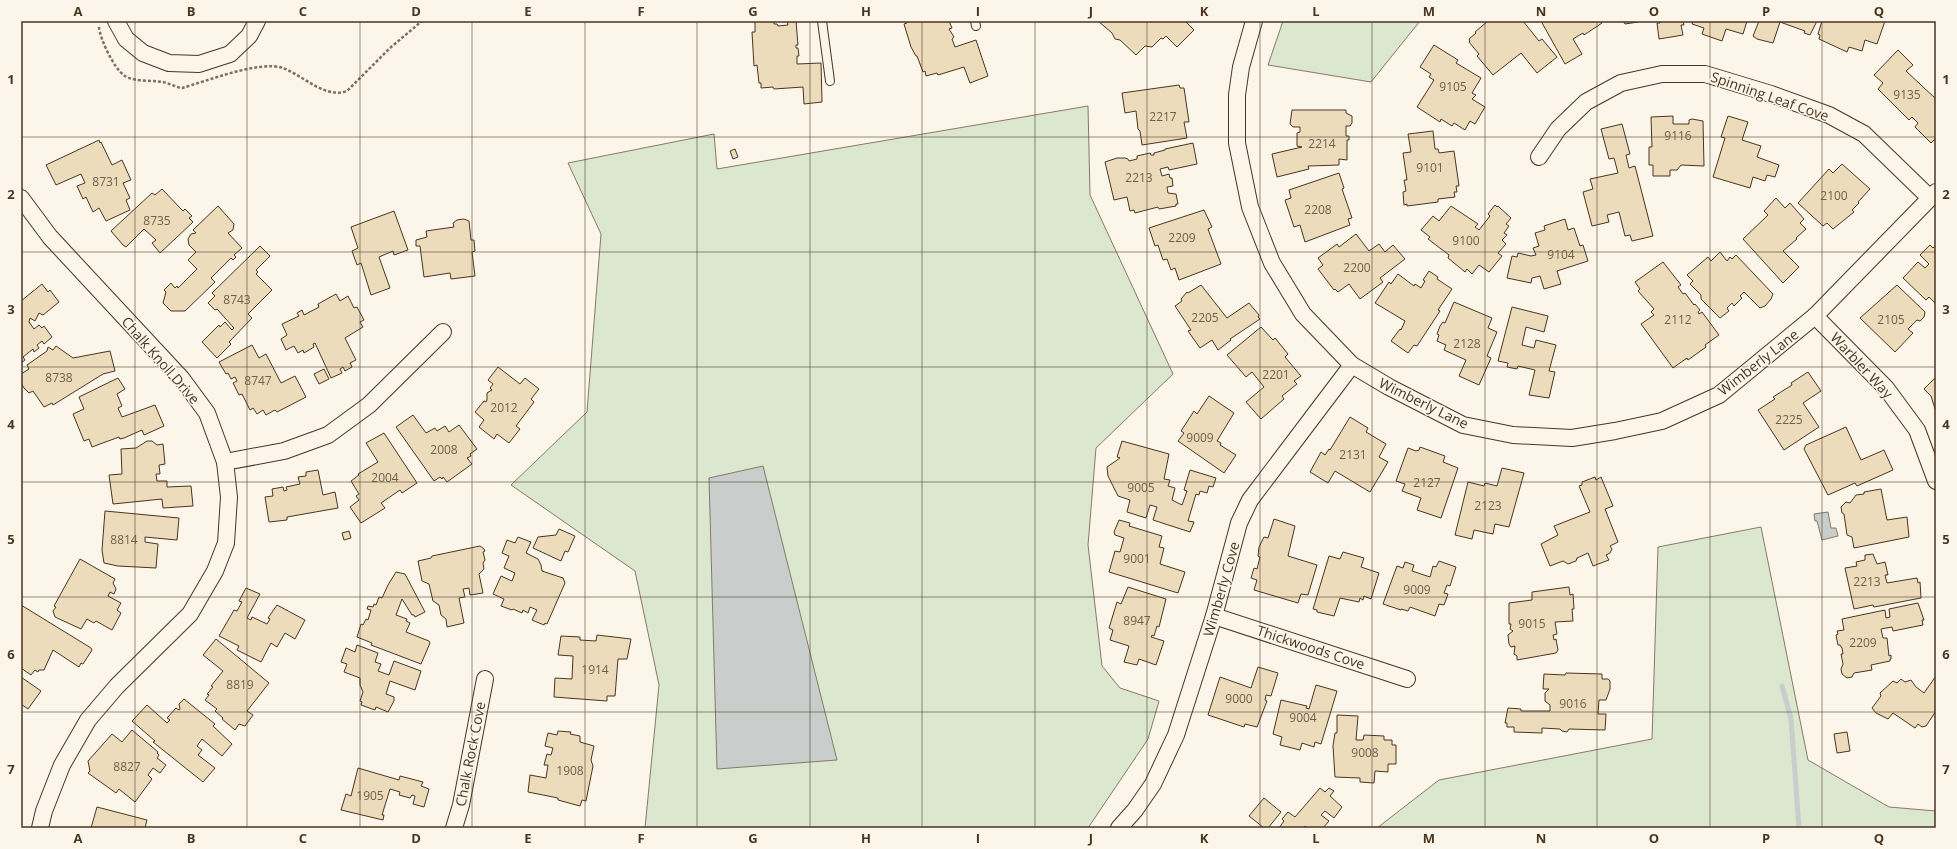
<svg xmlns="http://www.w3.org/2000/svg" width="1957" height="849" viewBox="0 0 1957 849" font-family="'Open Sans',sans-serif">
<style>
.green{fill:#dce7d0;stroke:#887966}
.water{fill:#c9cecd;stroke:#887966}
.lines{fill:none;stroke-linecap:round;stroke-linejoin:round}
.stream{stroke:#c9cecd;stroke-width:5}
.building{fill:#ecdcbc;stroke:#4a3520}
.service-casing{stroke:#4a3520;stroke-width:10}
.minor-casing{stroke:#4a3520;stroke-width:18}
.path{stroke:#7f6f5c;stroke-width:2.5;stroke-dasharray:3 2;stroke-linecap:butt}
.service{stroke:#fbf6e9;stroke-width:8}
.minor{stroke:#fbf6e9;stroke-width:16}
.grid{fill:none;stroke:#4a3520;stroke-width:1;stroke-opacity:0.55}
.labels{text-anchor:middle;dominant-baseline:central;stroke-width:3;stroke-linejoin:round;paint-order:stroke}
.number-label{font-size:12px;fill:#725f47}
.street-label{font-size:14px;fill:#4a3520;stroke:#fbf6e9}
.neatline{fill:none;stroke:#4a3520;stroke-width:1.5}
.grid-label{font-size:13px;text-anchor:middle;font-weight:bold;fill:#4a3520}
</style>
<rect width="100%" height="100%" fill="#fbf6e9"/>
<g class="green">
<path d="M1283,21H1420L1371,82L1268,65Z"/>
<path d="M1088,106L1090,195L1173,374L1096,448L1088,545L1102,666L1120,688L1159,701L1148,739L1088,828H645L659,685L635,571L511,485L587,412L601,234L568,163L714,134L717,169Z"/>
<path d="M1761,527L1808,760L1889,807L1936,811V828H1377L1439,780L1652,739L1658,547Z"/>
</g>
<g class="water">
<path d="M763,466L837,760L717,769L709,478Z"/>
<path d="M1828,512L1831,528H1836L1838,536L1822,540L1817,521H1815L1814,514Z"/>
</g>
<g class="lines">
<path class="stream" d="M1782,686L1791,719L1799,828"/>
</g>
<g class="building">
<path d="M755,21H774V24H777L778,26L788,25L787,21H796L798,45H796V48H798L799,56H797V64L821,63L822,102L804,104L803,87L774,89L773,87L761,88V83H759L757,65L754,66L752,32H755Z"/>
<path d="M906,21H949L952,28L949,29L954,37L952,39L955,47L976,40L988,76L970,83L964,67L938,75L937,73L926,76L925,71L923,72L917,56H916L911,47L904,24L907,23Z"/>
<path d="M1098,21H1185L1194,30L1177,47L1166,36L1163,39L1161,38L1152,47L1145,46L1136,55L1120,40L1115,39L1112,33Z"/>
<path d="M1488,21H1523L1539,41L1542,39L1557,57L1537,73L1521,53L1493,75L1477,56L1479,54L1469,42L1470,41L1469,39L1476,33L1475,32Z"/>
<path d="M1541,21H1601L1602,23L1584,35L1583,33L1573,39L1582,54L1565,64Z"/>
<path d="M1623,21H1638V22L1625,24Z"/>
<path d="M1660,21H1683L1684,25H1681L1683,35L1659,39L1657,23H1660Z"/>
<path d="M1693,21H1747L1743,34L1726,29L1722,41L1702,34L1704,28L1692,24Z"/>
<path d="M1759,21H1817L1810,35L1804,33L1805,31L1780,22L1773,43L1757,39L1753,36Z"/>
<path d="M1822,21H1885L1877,44L1865,40L1862,51L1849,47L1847,52L1819,39L1820,35L1818,34Z"/>
<path d="M1434,45L1458,60L1456,63L1481,78L1472,93L1476,95L1472,99L1485,107L1475,124L1470,121L1465,130L1454,123L1452,126L1441,119L1440,122L1417,107L1434,80L1429,77L1431,74L1420,67Z"/>
<path d="M1898,50L1913,65L1906,71L1936,99V138L1931,143L1915,127L1918,123L1912,117L1909,120L1878,89L1883,83L1874,75Z"/>
<path d="M1179,85L1180,88H1184L1189,122H1184L1187,138L1142,145L1140,131L1138,129L1136,111L1125,113L1122,93Z"/>
<path d="M1292,110H1346V113L1352,116V123L1350,126H1346V136H1349V140H1347V160L1339,159V165L1308,166L1309,169L1277,177L1272,154L1302,147L1297,146V133L1300,132V127H1293L1290,124Z"/>
<path d="M1673,116V124H1689V120L1692,119L1703,121L1704,166L1681,165L1677,170H1670V176H1653V165H1649V147H1652L1651,117Z"/>
<path d="M1728,116L1748,122L1742,140L1761,146L1757,157L1779,165L1775,177L1767,175L1765,181L1753,177L1750,188L1713,177L1725,138L1721,137Z"/>
<path d="M1622,124L1630,154L1626,155L1629,168L1635,166L1653,236L1632,241L1630,235L1625,236L1619,212L1607,215L1609,222L1592,226L1583,192L1593,189L1590,179L1618,173L1614,158L1609,159L1601,129Z"/>
<path d="M1433,131L1435,149H1438L1439,153L1454,151L1459,186H1456L1457,192H1454L1455,197L1438,199V202L1407,206V204L1404,205L1403,192L1406,191L1404,180H1407L1403,153L1411,152L1408,134Z"/>
<path d="M99,140L100,143L101,142L112,165L122,160L131,180L123,183L130,198L126,200L130,210L106,221L99,208L93,212L86,197L83,199L77,186L85,183L81,174L56,185L46,165Z"/>
<path d="M1193,143L1197,164L1169,170L1168,167L1160,169L1162,176L1169,174L1170,178H1172L1173,186L1167,187L1168,193L1176,194L1178,204H1176V206L1159,209L1158,207L1135,213L1134,210L1130,211L1127,197L1114,200L1105,162L1117,158H1125L1128,159L1129,161L1137,159V156L1150,153L1151,155H1154V153L1165,150V149Z"/>
<path d="M735,149L738,157L733,159L730,151Z"/>
<path d="M1842,164L1870,189L1858,202L1859,203L1852,210L1854,212L1833,229L1827,223L1823,226L1798,203L1829,169L1833,173Z"/>
<path d="M1339,173L1344,188L1342,189L1352,218L1348,219L1350,225L1305,242L1300,225L1294,227L1285,200L1291,198L1289,190Z"/>
<path d="M162,189L183,211L185,209L192,216L189,218L193,222L160,253L152,243L156,240L144,229L126,247L123,245L111,231L152,193L155,195Z"/>
<path d="M1776,198L1785,208L1790,203L1804,219L1800,223L1806,229L1796,238L1797,239L1783,251L1799,267L1783,283L1743,239L1768,215L1764,211Z"/>
<path d="M1495,205L1497,207L1498,206L1511,218L1506,224L1509,226L1504,233L1507,235L1502,240L1506,244L1498,253L1502,256L1489,272L1479,265L1472,274L1467,269L1465,272L1448,258L1449,255L1428,239L1430,237L1421,230L1433,216L1439,221L1451,206L1478,224L1475,227L1479,230L1490,216L1488,214Z"/>
<path d="M218,206L234,224L233,230L228,233L242,248L234,255L236,257L233,260L231,258L211,278L215,282L185,311H171L163,303L166,292L164,290L171,283L175,288L177,286L178,288L197,269L188,260L196,252L189,245L188,239L191,234L196,233L193,230Z"/>
<path d="M1204,210L1212,227L1208,229L1221,264L1179,280L1175,268L1171,270L1167,259L1163,260L1158,245L1155,246L1149,228Z"/>
<path d="M394,211L408,250L394,255L393,251L379,257L390,288L371,295L361,263L357,265L352,251L358,248L351,227Z"/>
<path d="M464,219L469,221L471,240H474L475,251L472,252L475,276L451,279L450,273L424,277L420,246H416V240L427,237L426,231L454,227L453,223L457,220Z"/>
<path d="M1565,219L1568,230L1574,228L1580,246L1583,245L1588,261L1557,271L1561,284L1544,289L1540,276L1532,278L1531,283L1507,278L1512,256L1517,257L1518,253L1531,256L1536,255L1533,248L1539,246L1535,233L1545,230L1544,226Z"/>
<path d="M1356,234L1369,251L1379,244L1385,252L1393,245L1405,259L1380,278L1383,282L1360,299L1349,284L1338,292L1335,289L1334,290L1318,269L1323,265L1318,258L1337,244L1339,247Z"/>
<path d="M1930,245L1933,248L1936,245V304L1929,297L1926,300L1903,278L1918,262L1925,268L1929,264L1920,255Z"/>
<path d="M260,246L270,256L256,270L258,272L256,274L272,290L248,314L252,318L229,342L231,344L217,358L202,342L219,325L220,327L225,322L232,330L234,328L217,309L215,310L208,303L215,296L212,293Z"/>
<path d="M1720,252L1727,261L1730,257L1732,259L1736,255L1773,294L1771,299L1765,306L1760,308L1744,292L1740,296L1742,298L1734,306L1732,303L1727,308L1729,311L1720,318L1701,299V295L1690,284L1693,281L1687,275L1708,257L1711,261Z"/>
<path d="M1663,262L1681,285L1678,287L1683,294L1685,293L1694,305L1695,304L1700,310L1698,312L1699,314L1702,312L1719,335L1705,345L1706,347L1688,360L1687,358L1673,368L1641,324L1654,315L1651,312L1654,309L1638,291L1640,289L1635,282Z"/>
<path d="M1429,271L1438,277L1437,279L1452,289L1438,310L1440,311L1417,346L1414,345L1408,353L1391,341L1400,329L1401,330L1405,321L1375,303L1389,282L1391,284L1398,274L1414,286L1415,284L1421,288L1425,281L1423,280Z"/>
<path d="M42,284L48,292L50,290L59,302L43,315L39,313L35,321L30,318L29,322L34,329L39,325L42,328L44,326L52,337L44,344L42,341L37,345L39,348L34,352L33,349L23,357L25,360L21,363V301Z"/>
<path d="M1201,285L1227,318L1249,303L1259,315L1258,317L1260,319L1230,339L1231,340L1218,350L1212,340L1200,348L1188,331L1191,330L1175,306L1182,301L1181,299L1187,292L1188,293Z"/>
<path d="M1897,285L1925,312L1924,317L1920,321L1917,320L1908,329L1913,333L1895,352L1860,318Z"/>
<path d="M336,294L340,301L348,296L354,308L357,307L364,320L360,322L363,327L345,338L356,360L350,363L352,367L345,371L343,367L340,369L342,373L331,378L315,343L313,344L314,347L304,353L303,350L298,353L294,346L286,350L281,339L287,335L282,324L299,316L297,313L302,310L304,315L319,307L318,304Z"/>
<path d="M1454,302L1492,318L1488,328L1497,332L1487,356L1491,358L1479,385L1459,376L1466,360L1444,350L1446,345L1437,341L1439,335L1437,334L1440,326L1443,322L1445,323Z"/>
<path d="M1512,307L1548,316L1544,332L1526,327L1522,345L1534,348L1536,340L1556,345L1549,371L1555,372L1549,398L1529,395L1535,370L1518,366L1517,369L1507,367L1508,363L1498,361Z"/>
<path d="M1261,327L1273,340L1275,338L1288,354L1285,357L1301,376L1294,381L1297,384L1282,396L1284,399L1261,419L1246,402L1264,387L1252,372L1246,377L1227,355Z"/>
<path d="M252,345L259,358L266,354L281,383L295,376L306,397L277,412L275,410L266,415L263,410L257,414L253,408L250,410L242,394L239,395L233,383L237,381L235,377L231,379L228,373L226,374L219,362Z"/>
<path d="M56,346L73,358L110,351L115,371L103,374L53,405L52,403L44,407L33,391L29,393L24,388L21,383V374L29,369L27,365L47,351L48,347L53,350Z"/>
<path d="M498,367L520,384L525,378L539,389L531,399L534,402L516,426L520,429L509,443L497,434L494,439L479,427L484,420L475,412L484,401L486,402L487,400V393L492,390L490,388L493,384L488,380Z"/>
<path d="M324,369L329,379L319,384L314,374Z"/>
<path d="M1808,372L1821,391L1803,403L1819,427L1784,450L1758,410L1775,399L1773,397L1792,385L1791,383Z"/>
<path d="M1936,377V412L1931,396L1924,389Z"/>
<path d="M118,378L125,389L117,394L122,406L118,408L122,417L155,405L164,426L144,435L142,430L124,438L120,439L119,437L92,447L89,439L84,441L73,414L84,409L79,397Z"/>
<path d="M1209,396L1234,413L1217,441L1221,443L1220,445L1236,455L1224,473L1178,441L1184,433L1181,431L1194,411L1197,414Z"/>
<path d="M413,415L426,433L435,428L437,431L445,426L449,432L459,425L477,449L470,454L471,456L467,458L472,464L447,482L443,477L442,479L440,477L434,481L396,427Z"/>
<path d="M1350,417L1368,428L1366,432L1386,444L1379,457L1388,462L1370,492L1335,471L1328,483L1310,472L1321,452L1325,455L1329,449L1330,450Z"/>
<path d="M1846,427L1861,460L1884,450L1893,470L1857,486L1855,483L1828,495L1804,449L1806,445Z"/>
<path d="M384,433L417,483L402,493L400,490L381,503L385,508L361,523L350,507L359,500L356,496L359,494L351,481L359,475L358,474L378,462L366,443Z"/>
<path d="M147,441H152L157,445L163,444L165,464L159,465L160,474H156L157,481H167V487L191,486L193,506L163,508L162,499L113,504L109,475L122,474L121,449L136,448Z"/>
<path d="M1122,441L1169,454L1164,479L1170,480L1168,486L1175,488L1172,500L1182,505L1187,491L1184,490L1190,470L1216,478L1213,487L1209,486L1207,493L1200,491L1199,495L1196,494L1188,521L1194,522L1190,532L1153,520L1157,507L1150,505L1146,518L1127,512L1130,500L1118,496L1108,476L1107,467L1120,458L1117,457Z"/>
<path d="M1420,447L1445,456L1443,462L1458,468L1441,518L1417,510L1421,498L1402,491L1405,484L1396,481L1408,448L1416,451L1419,450Z"/>
<path d="M1502,468L1524,473L1509,527L1495,524L1493,534L1474,530L1472,539L1455,535L1468,482L1484,486L1485,483L1497,486Z"/>
<path d="M318,470L323,495L335,492L338,508L287,517V520L269,522L265,497L273,496L272,489L283,487L284,491L287,490L286,487L300,484L298,477L306,476V472Z"/>
<path d="M1595,477L1596,480L1601,477L1613,506L1605,509L1618,542L1610,546L1612,549L1610,553L1606,555L1609,560L1593,566L1588,553L1577,558L1576,561L1568,564L1563,561L1550,566L1541,544L1558,535L1554,526L1590,512L1579,486L1582,485V482Z"/>
<path d="M1881,489L1887,520L1907,517L1909,537L1854,548L1852,537L1847,535L1844,514L1842,513L1841,507L1846,502L1850,503L1856,495L1864,494V492Z"/>
<path d="M105,511L179,518L177,540L145,537V542L158,544L156,568L118,566L104,563L102,550Z"/>
<path d="M1274,519L1295,526L1288,556L1317,565L1308,595L1301,594L1298,603L1254,590L1257,580L1251,578L1254,568L1257,569L1260,557L1258,556L1259,547L1264,537L1268,538Z"/>
<path d="M1119,520L1130,523L1129,526L1162,536L1159,547L1164,548L1160,564L1185,572L1178,593L1109,572L1115,551L1120,552L1124,538L1115,535L1114,532Z"/>
<path d="M559,529L575,536L568,552L565,551L561,561L533,548L538,537L556,535Z"/>
<path d="M349,531L351,538L344,540L342,533Z"/>
<path d="M518,537L531,542L526,553L538,559L541,565L542,571L563,578L565,583L547,624L545,623L544,625L532,620L537,610L530,607L528,613L523,610L522,613L513,609L512,610L501,606L504,599L493,594L501,576L512,581L515,573L504,568L509,556L502,553L507,540L515,543Z"/>
<path d="M480,546L484,549L485,551L483,552L485,560L483,563L484,569L479,574L483,593L470,595L469,588L463,589L465,597L459,598L464,623L447,627L446,619L441,615L439,605L433,601L429,584L422,581L418,561L431,558L432,556Z"/>
<path d="M1343,552L1364,558L1361,567L1379,573L1371,599L1364,596L1363,600L1360,598L1359,602L1340,598L1334,616L1317,612V610L1313,609L1329,556L1340,559Z"/>
<path d="M1873,554L1877,564L1885,562L1888,575H1885L1887,583L1917,578L1918,583L1920,582L1921,598L1874,607L1873,605L1854,609L1845,568L1857,566L1856,562L1865,560V555Z"/>
<path d="M80,559L115,579L113,583L116,589L114,594L110,592L108,596L121,603L117,610L121,613L112,630L96,621L94,623L87,619L81,629L55,617L53,611L56,607L54,606Z"/>
<path d="M1439,561L1456,567L1450,586L1447,585L1444,593L1448,594L1444,605L1439,604L1435,616L1410,607L1408,611L1401,609V610L1383,604L1397,566L1403,568L1405,562L1414,565L1412,571L1430,577L1433,566L1436,567Z"/>
<path d="M396,572L405,574L425,612L415,617L414,615H412L402,599L396,615L407,619L406,621L410,623L406,632L429,641L430,643L421,664L371,645L372,643L357,637L361,624L363,625L366,619L368,620L371,610L367,609L368,606L373,607L374,604L376,605L379,597L382,598L388,585Z"/>
<path d="M1128,587L1166,599L1159,627L1157,626L1154,636L1152,635L1151,637L1164,641L1156,665L1139,659L1137,665L1124,662L1129,646L1110,640L1113,630L1109,628L1117,602L1121,604Z"/>
<path d="M1569,587L1570,595L1573,594L1574,609H1572L1573,621L1555,622L1557,634L1553,635L1554,640L1556,639L1558,650L1556,653L1517,660V656L1514,654L1515,646L1511,647L1509,644L1508,635L1513,631L1510,629L1511,624H1509V603L1532,600V592Z"/>
<path d="M246,588L260,594L247,618L251,620L252,617L267,624L270,619L268,618L277,605L305,620L295,639L285,633L277,647L271,643L261,662L237,650L239,646L219,636L234,610L237,611L242,602L239,601Z"/>
<path d="M1918,603L1924,620H1922L1923,625L1893,631L1892,627L1881,629L1883,638H1887L1889,656L1891,655V659H1890V661L1871,665L1872,670L1854,673L1852,677L1847,678L1842,674L1841,669L1843,664L1841,654H1843L1842,648L1840,645H1838L1836,635L1838,634L1837,631L1844,630L1842,619L1885,610L1886,618L1890,617L1889,609Z"/>
<path d="M21,605L91,648L92,650L83,664L81,663L79,667L53,650L44,670H39L38,672L35,670L31,675L21,668Z"/>
<path d="M597,635L631,639L627,659H618L615,696H607V701L554,697L555,678L572,679L573,656L558,655L561,636L580,637V640L596,641Z"/>
<path d="M216,639L269,683L247,711L253,715L245,726L239,724L235,730L222,719L223,718L215,711L217,709L205,700L209,695L207,694L213,687L211,686L223,671L203,655Z"/>
<path d="M357,645L378,653L375,662L381,664L378,671L389,675L394,661L421,671L415,690L390,681L386,694L394,697V701L388,712L376,707L375,710L361,705L362,702L360,701L363,692L360,685V678L344,672L347,664L341,662L346,648L355,652Z"/>
<path d="M1258,667L1278,673L1271,696L1266,695L1265,700L1267,701L1257,727L1245,724L1244,727L1208,715L1220,677L1251,688Z"/>
<path d="M1566,673L1602,674V679H1608L1610,681V689L1606,700H1599L1598,714H1606L1605,730L1569,729L1567,732L1562,731L1560,729L1542,728V733L1514,732V727H1507V723H1505L1508,708L1521,709V711H1550V705L1545,701V693L1549,689H1543L1544,674L1565,675Z"/>
<path d="M1936,676V711L1926,726L1922,727L1918,724L1915,728L1893,713L1888,719L1876,713L1872,708L1881,696L1880,693L1893,681L1897,683L1901,679L1905,682L1911,680L1916,687L1924,693Z"/>
<path d="M21,677L41,691L28,709L21,704Z"/>
<path d="M1316,685L1337,691L1321,744L1315,742L1314,747L1302,743L1300,750L1280,745L1282,737L1273,734L1281,700L1307,706L1306,708L1309,709Z"/>
<path d="M184,699L215,724L213,726L232,744L222,756L202,739L197,746L202,750L198,755L215,768L203,782L153,742L155,741L132,721L147,705L167,723L170,720L167,718L176,708L179,710L180,709L179,704Z"/>
<path d="M1337,715L1358,716L1356,740H1363L1364,735L1384,736V740H1392V745H1396V764H1388V772L1375,771L1374,783L1360,782V778L1335,777L1333,746L1335,733H1337Z"/>
<path d="M132,730L158,752L157,753L159,755L157,758L166,765L160,773L153,768L148,775L152,779L135,802L119,789L116,793L88,773L90,771L88,761L112,734L122,742Z"/>
<path d="M558,731L571,732L570,734L580,736V742L594,746L591,760L593,766L586,801L582,800L580,806L558,800V798L528,792L530,775L546,778L548,765H544L547,754L551,755L553,748L545,746L547,737L548,733L557,735Z"/>
<path d="M1847,732L1850,751L1837,753L1834,734Z"/>
<path d="M358,768L399,780L400,776L423,782L421,786L429,789L424,807L413,804L415,796L412,795L410,798L399,795L400,792L390,789L382,815H384L383,820L341,810L346,794L351,796Z"/>
<path d="M1320,788L1325,792L1329,788L1334,791L1330,796L1342,807L1334,818L1325,811L1321,815L1329,821L1323,828H1307L1305,826L1304,828H1279L1284,821L1282,819L1288,812L1295,817Z"/>
<path d="M1264,798L1281,812L1268,828H1264L1249,816Z"/>
<path d="M97,807L147,820L145,828H91Z"/>
</g>
<g class="lines">
<g class="service-casing">
<g id="service">
<path d="M822,21L830,81"/>
<path d="M975,21L976,26"/>
</g>
</g>
<g class="minor-casing">
<g id="minor">
<path d="M116,21L126,39L143,53L169,63L199,64L230,54L249,36L257,21"/>
<path d="M1254,21L1241,67L1237,95V143L1250,207L1272,263L1303,314L1352,365L1389,387L1463,425L1513,435L1572,438L1615,431L1662,421L1719,395L1815,316L1936,192"/>
<path d="M1539,157L1558,129L1586,102L1621,83L1662,74H1705L1771,94L1829,115L1864,134L1930,198"/>
<path d="M21,198L50,237L182,379L207,413L225,462L229,497L226,543L215,571L190,614L117,686L88,720L62,765L44,811L40,828"/>
<path d="M1815,316L1886,388L1917,430L1936,481"/>
<path d="M225,462L284,451L328,435L369,405L443,332"/>
<path d="M1214,616L1407,679"/>
<path d="M454,828L461,805L485,679"/>
<path d="M1119,828L1135,810L1153,784L1176,735L1214,616L1239,523L1250,500L1352,365"/>
</g>
</g>
<path class="path" d="M99,27C100,39 114,69 125,76C135,82 150,80 162,82C169,83 175,87 182,88C207,81 260,60 283,68C304,76 325,99 347,91L390,48L422,21"/>
<use href="#service" class="service"/>
<use href="#minor" class="minor"/>
</g>
<path class="grid" d="M135,21V828M247,21V828M360,21V828M472,21V828M585,21V828M697,21V828M810,21V828M922,21V828M1035,21V828M1147,21V828M1260,21V828M1372,21V828M1485,21V828M1597,21V828M1710,21V828M1822,21V828M21,137H1936M21,252H1936M21,367H1936M21,482H1936M21,597H1936M21,712H1936"/>
<g class="labels">
<g class="number-label">
<text x="1453" y="86">9105</text>
<text x="1907" y="94">9135</text>
<text x="1163" y="116">2217</text>
<text x="1678" y="135">9116</text>
<text x="1322" y="143">2214</text>
<text x="1430" y="167">9101</text>
<text x="1139" y="177">2213</text>
<text x="106" y="181">8731</text>
<text x="1834" y="195">2100</text>
<text x="1318" y="209">2208</text>
<text x="157" y="220">8735</text>
<text x="1182" y="237">2209</text>
<text x="1466" y="240">9100</text>
<text x="1561" y="254">9104</text>
<text x="1357" y="267">2200</text>
<text x="237" y="299">8743</text>
<text x="1205" y="317">2205</text>
<text x="1678" y="319">2112</text>
<text x="1891" y="319">2105</text>
<text x="1467" y="343">2128</text>
<text x="1276" y="374">2201</text>
<text x="59" y="377">8738</text>
<text x="258" y="380">8747</text>
<text x="504" y="407">2012</text>
<text x="1789" y="419">2225</text>
<text x="1200" y="437">9009</text>
<text x="444" y="449">2008</text>
<text x="1353" y="454">2131</text>
<text x="385" y="477">2004</text>
<text x="1427" y="482">2127</text>
<text x="1141" y="487">9005</text>
<text x="1488" y="505">2123</text>
<text x="124" y="539">8814</text>
<text x="1137" y="558">9001</text>
<text x="1867" y="581">2213</text>
<text x="1417" y="589">9009</text>
<text x="1137" y="620">8947</text>
<text x="1532" y="623">9015</text>
<text x="1863" y="642">2209</text>
<text x="595" y="669">1914</text>
<text x="240" y="684">8819</text>
<text x="1239" y="698">9000</text>
<text x="1573" y="703">9016</text>
<text x="1303" y="717">9004</text>
<text x="1365" y="752">9008</text>
<text x="127" y="766">8827</text>
<text x="570" y="770">1908</text>
<text x="370" y="795">1905</text>
</g>
<g class="street-label">
<text transform="translate(1770 96) rotate(19)">Spinning Leaf Cove</text>
<text transform="translate(161 360) rotate(49)">Chalk Knoll Drive</text>
<text transform="translate(1758 362) rotate(-38)">Wimberly Lane</text>
<text transform="translate(1862 365) rotate(47)">Warbler Way</text>
<text transform="translate(1424 403) rotate(26)">Wimberly Lane</text>
<text transform="translate(1221 589) rotate(-74)">Wimberly Cove</text>
<text transform="translate(1311 647) rotate(18)">Thickwoods Cove</text>
<text transform="translate(470 754) rotate(-79)">Chalk Rock Cove</text>
</g>
</g>
<rect width="1957" height="849" fill="none" stroke="#fbf6e9" stroke-width="44"/>
<rect x="22" y="22" width="1913" height="805" class="neatline"/>
<g class="grid-label">
<text x="78" y="16">A</text>
<text x="191" y="16">B</text>
<text x="303" y="16">C</text>
<text x="416" y="16">D</text>
<text x="528" y="16">E</text>
<text x="641" y="16">F</text>
<text x="753" y="16">G</text>
<text x="866" y="16">H</text>
<text x="978" y="16">I</text>
<text x="1091" y="16">J</text>
<text x="1204" y="16">K</text>
<text x="1316" y="16">L</text>
<text x="1429" y="16">M</text>
<text x="1541" y="16">N</text>
<text x="1654" y="16">O</text>
<text x="1766" y="16">P</text>
<text x="1879" y="16">Q</text>
<text x="11" y="84">1</text>
<text x="1946" y="84">1</text>
<text x="11" y="199">2</text>
<text x="1946" y="199">2</text>
<text x="11" y="314">3</text>
<text x="1946" y="314">3</text>
<text x="11" y="429">4</text>
<text x="1946" y="429">4</text>
<text x="11" y="544">5</text>
<text x="1946" y="544">5</text>
<text x="11" y="659">6</text>
<text x="1946" y="659">6</text>
<text x="11" y="774">7</text>
<text x="1946" y="774">7</text>
<text x="78" y="843">A</text>
<text x="191" y="843">B</text>
<text x="303" y="843">C</text>
<text x="416" y="843">D</text>
<text x="528" y="843">E</text>
<text x="641" y="843">F</text>
<text x="753" y="843">G</text>
<text x="866" y="843">H</text>
<text x="978" y="843">I</text>
<text x="1091" y="843">J</text>
<text x="1204" y="843">K</text>
<text x="1316" y="843">L</text>
<text x="1429" y="843">M</text>
<text x="1541" y="843">N</text>
<text x="1654" y="843">O</text>
<text x="1766" y="843">P</text>
<text x="1879" y="843">Q</text>
</g>
</svg>
